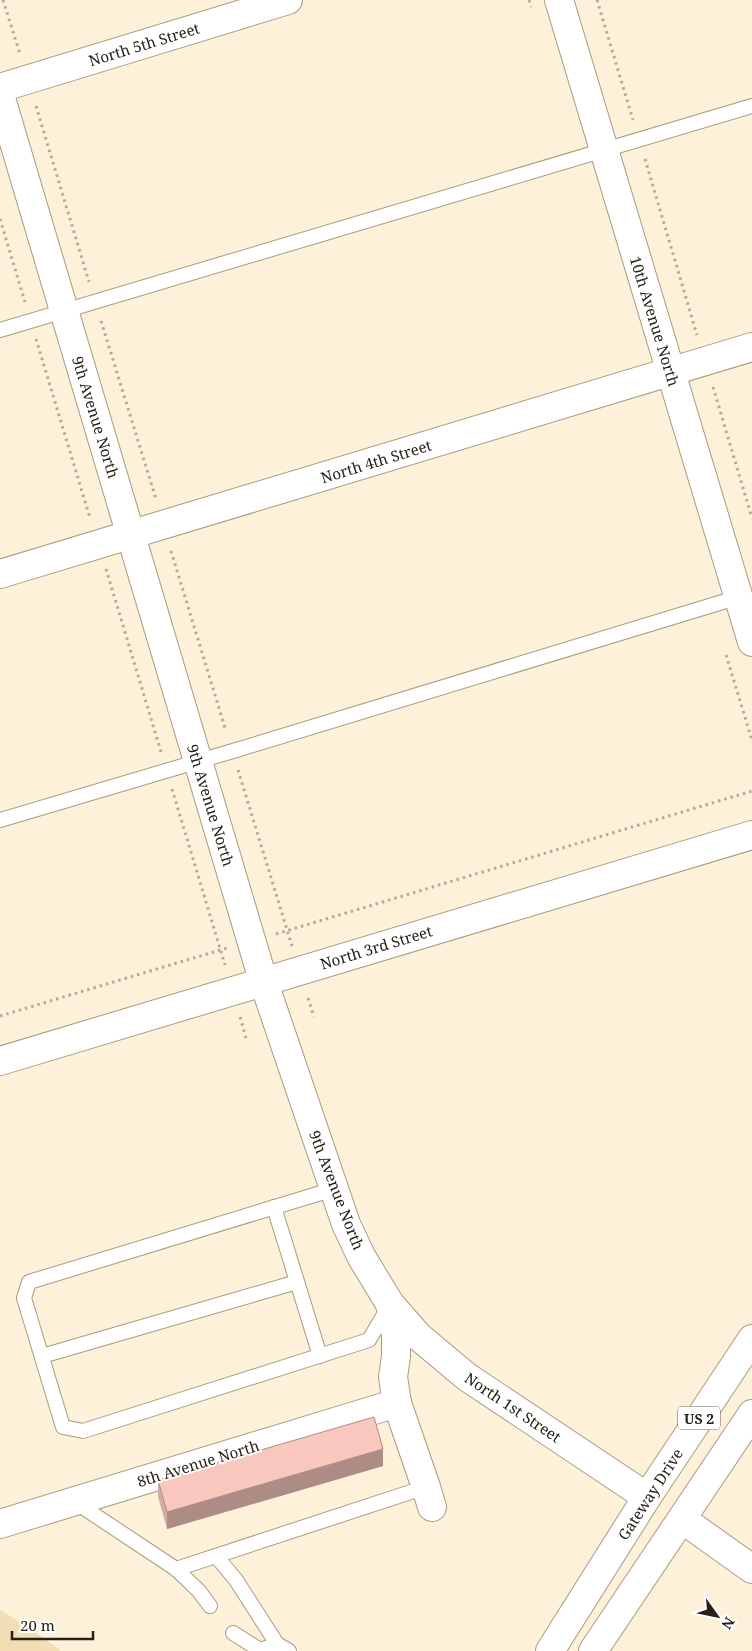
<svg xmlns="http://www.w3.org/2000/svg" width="752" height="1651" viewBox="0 0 752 1651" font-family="'Noto Serif',serif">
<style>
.green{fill:#f2ddb5}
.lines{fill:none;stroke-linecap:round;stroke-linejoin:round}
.lane-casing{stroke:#a99a7f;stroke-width:16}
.street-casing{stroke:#a99a7f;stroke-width:30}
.primary-casing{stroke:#a99a7f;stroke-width:30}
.highway-casing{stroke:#a99a7f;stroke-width:30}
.path{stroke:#b4aa97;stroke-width:3;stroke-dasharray:2.5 4;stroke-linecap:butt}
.lane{stroke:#fff;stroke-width:14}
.street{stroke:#fff;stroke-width:28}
.primary{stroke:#fff;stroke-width:28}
.highway{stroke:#fff;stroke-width:28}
.wall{fill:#d5aca4}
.shaded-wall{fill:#ae8c86}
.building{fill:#f8c8bf;stroke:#ae8c86}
.labels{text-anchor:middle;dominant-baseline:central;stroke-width:4;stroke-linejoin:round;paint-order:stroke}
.shield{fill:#fff;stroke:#67635c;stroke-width:1}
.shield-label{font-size:14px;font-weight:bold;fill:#262016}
.street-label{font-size:15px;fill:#262016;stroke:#fff}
</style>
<rect width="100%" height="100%" fill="#fef1da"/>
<path class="green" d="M0,1610L31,1629L61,1651H0Z"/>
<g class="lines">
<g class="lane-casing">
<g id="lane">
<path d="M0,330L752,106"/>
<path d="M0,820L233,751L739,597"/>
<path d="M334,1189L29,1282L24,1298L63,1427L83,1431L369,1340L389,1306"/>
<path d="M274,1207L320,1356"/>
<path d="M42,1356L297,1282"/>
<path d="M75,1502L176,1569L199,1591L210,1606"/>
<path d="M216,1556L236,1580L277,1644L289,1651"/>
<path d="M176,1569L426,1487"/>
<path d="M233,1633L260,1650L277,1644"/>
</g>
</g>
<g class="street-casing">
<g id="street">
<path d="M559,0L752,642"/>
<path d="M0,95L263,980L346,1224L361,1256L390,1304L396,1336V1356L393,1377L397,1403L426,1487L432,1507"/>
<path d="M0,574L752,347"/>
<path d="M0,1061L752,835"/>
<path d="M390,1304L418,1336L467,1377L647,1497"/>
<path d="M682,1519L752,1569"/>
<path d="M0,1524L397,1403"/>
</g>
</g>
<g class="primary-casing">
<path id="primary" d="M0,88L288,0"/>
</g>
<g class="highway-casing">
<g id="highway">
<path d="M550,1651L647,1497L752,1339"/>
<path d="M593,1651L752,1414"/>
</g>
</g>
<g class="path">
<path d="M3,0L20,54"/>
<path d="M529,0L531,7"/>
<path d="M597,0L633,120"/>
<path d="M36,106L89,282"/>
<path d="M645,159L697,335"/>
<path d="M0,219L25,302"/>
<path d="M101,321L156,499"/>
<path d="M36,339L90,518"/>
<path d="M713,387L752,518"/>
<path d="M171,551L226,731"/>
<path d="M106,569L161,752"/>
<path d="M726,655L752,740"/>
<path d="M238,770L292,946"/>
<path d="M172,789L225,965"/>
<path d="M276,934L752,791"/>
<path d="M308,998L314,1017"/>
<path d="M0,1016L227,948"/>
<path d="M240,1017L246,1038"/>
</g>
<use href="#lane" class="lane"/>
<use href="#street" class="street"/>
<use href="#primary" class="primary"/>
<use href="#highway" class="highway"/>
</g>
<path class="wall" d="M383,1466L167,1529L158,1497V1480Z"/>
<path class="shaded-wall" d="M383,1449V1466L167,1529V1512Z"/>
<path class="building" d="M374,1417L383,1449L167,1512L158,1480Z"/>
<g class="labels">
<rect class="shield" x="678" y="1406.5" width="42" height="23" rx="4"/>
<g class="shield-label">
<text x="699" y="1418">US 2</text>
</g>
<g class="street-label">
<text transform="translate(144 44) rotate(-17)">North 5th Street</text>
<text transform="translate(655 321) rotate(73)">10th Avenue North</text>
<text transform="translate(96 417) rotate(73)">9th Avenue North</text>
<text transform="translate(376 461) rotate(-17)">North 4th Street</text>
<text transform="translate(211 805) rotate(73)">9th Avenue North</text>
<text transform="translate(376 947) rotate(-17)">North 3rd Street</text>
<text transform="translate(337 1190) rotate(69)">9th Avenue North</text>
<text transform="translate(513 1407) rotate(34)">North 1st Street</text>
<text transform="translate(198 1463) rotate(-17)">8th Avenue North</text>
<text transform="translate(650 1494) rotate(-57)">Gateway Drive</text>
</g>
</g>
<g transform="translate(717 1616) rotate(123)" stroke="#ffffff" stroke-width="4" paint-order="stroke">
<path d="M0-4L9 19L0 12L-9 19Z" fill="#262016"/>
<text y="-8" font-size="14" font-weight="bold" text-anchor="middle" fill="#262016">N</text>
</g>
<path d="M12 1631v8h81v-8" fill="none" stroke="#262016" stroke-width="2.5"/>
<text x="20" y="1631" font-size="15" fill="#262016" stroke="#ffffff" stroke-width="4" paint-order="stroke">20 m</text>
</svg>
